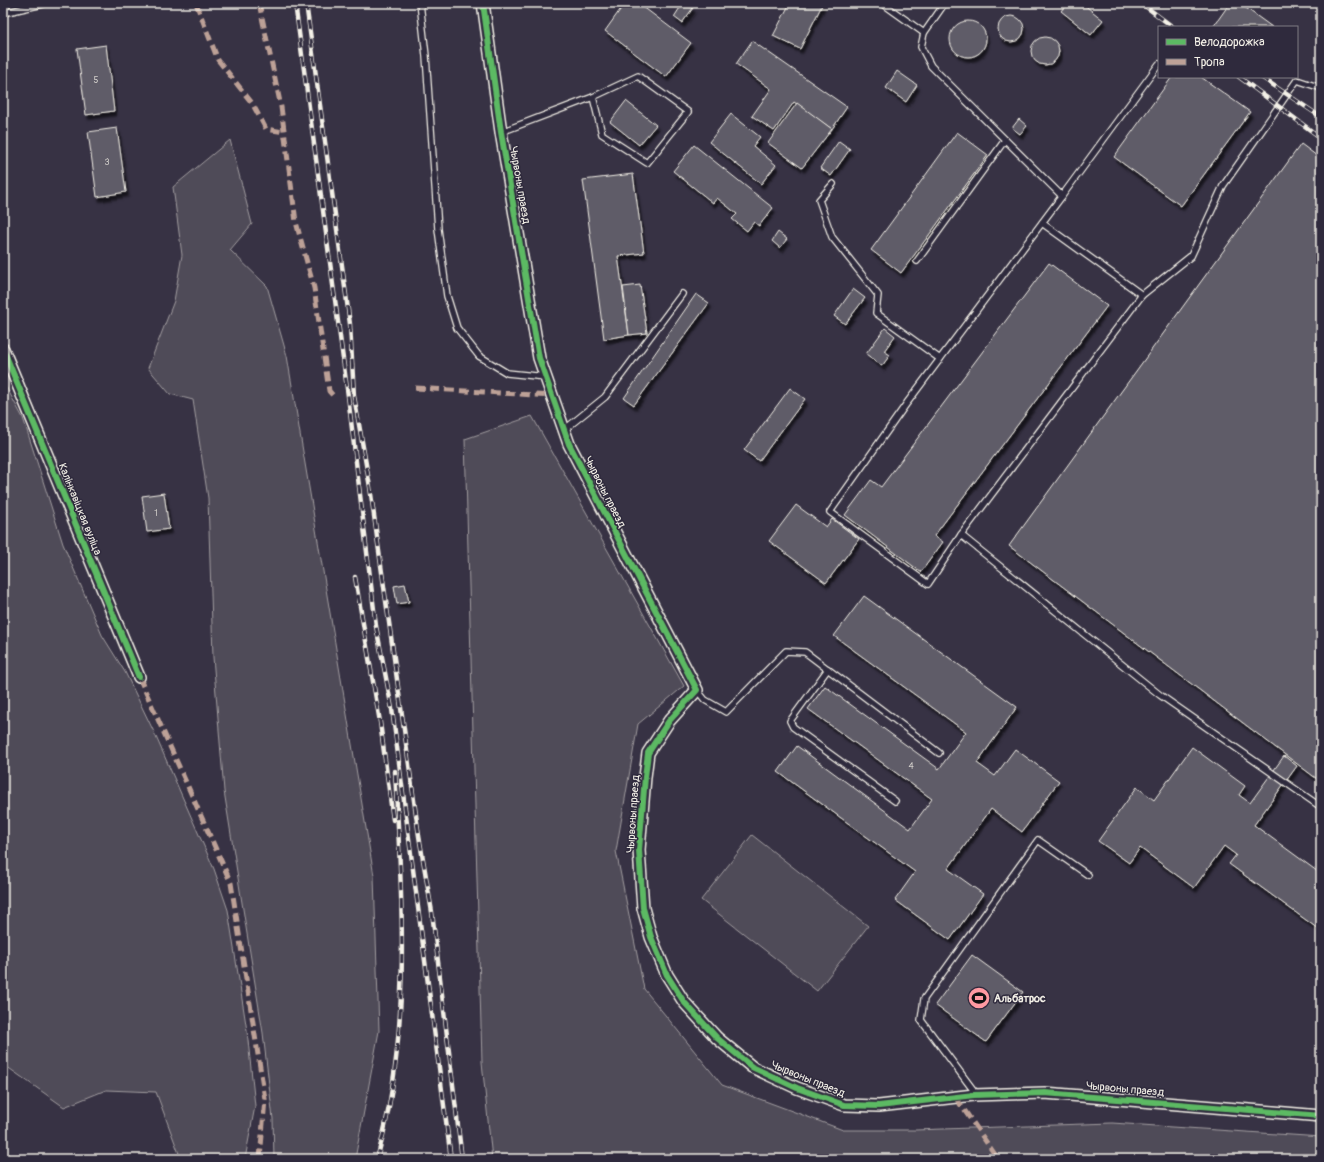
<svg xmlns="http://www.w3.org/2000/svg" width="1324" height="1162" viewBox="0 0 1324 1162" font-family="Pangolin,sans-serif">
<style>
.green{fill:#504b59;stroke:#a29ea0}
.building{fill:#5f5c67;stroke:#f4f1e8;filter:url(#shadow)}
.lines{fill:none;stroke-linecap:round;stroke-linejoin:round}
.service-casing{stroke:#f4f1e8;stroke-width:8}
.minor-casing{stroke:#f4f1e8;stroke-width:14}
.service{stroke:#2f2a3d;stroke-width:5.5}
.minor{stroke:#2f2a3d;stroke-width:11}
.rail-casing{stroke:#f4f1e8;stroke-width:4.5}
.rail{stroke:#2f2a3d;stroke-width:3;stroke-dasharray:9;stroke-linecap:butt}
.quiet{stroke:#bda197;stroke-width:5;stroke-dasharray:10 5;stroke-linecap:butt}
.cycleway-casing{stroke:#2f2a3d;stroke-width:8}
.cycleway{stroke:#5cba63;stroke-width:6}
.labels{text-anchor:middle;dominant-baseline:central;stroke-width:3;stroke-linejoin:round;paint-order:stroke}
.number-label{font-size:9px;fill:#cfccc8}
.street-label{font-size:11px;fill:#f4f1e8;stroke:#2f2a3d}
.poi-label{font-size:11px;font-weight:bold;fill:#f4f1e8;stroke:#2f2a3d;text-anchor:start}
</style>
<defs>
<filter id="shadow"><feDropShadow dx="2.5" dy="4.5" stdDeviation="1" flood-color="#0009"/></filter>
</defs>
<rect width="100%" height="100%" fill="#373244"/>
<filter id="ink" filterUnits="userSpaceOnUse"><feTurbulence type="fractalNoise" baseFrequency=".025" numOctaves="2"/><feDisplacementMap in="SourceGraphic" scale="8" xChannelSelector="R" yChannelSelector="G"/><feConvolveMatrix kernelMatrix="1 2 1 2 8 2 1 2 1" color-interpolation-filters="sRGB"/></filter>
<g filter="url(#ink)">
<g class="green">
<path d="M230,140L252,224L230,250L267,286L287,356L374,876L379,1031L355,1159H274L273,1119L263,1033L224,791L213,657L208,498L193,400L170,394L148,368L174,301L182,255L173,187Z"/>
<path d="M3,381L23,418L63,544L102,635L125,672L153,730L214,869L228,910L247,1031L255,1106L245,1159H181L156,1092L106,1090L64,1107L3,1064Z"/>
<path d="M532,416L684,686L638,724L616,851L644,989L722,1085L843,1130H915L1112,1123L1321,1137V1159H492L482,1062L465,439Z"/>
<path d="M752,835L868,926L817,991L701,900Z"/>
</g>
<g class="building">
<path d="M625,3H638L691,43L666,77L605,31Z"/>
<path d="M683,3L693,8L682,23L674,17Z"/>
<path d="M790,3H823L800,49L773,36Z"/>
<path d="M1067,3H1082L1103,20L1091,35L1061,11Z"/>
<path d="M1230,3H1239L1272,27H1213Z"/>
<circle cx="1011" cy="29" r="13"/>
<circle cx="968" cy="39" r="18"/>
<circle cx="1045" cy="51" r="14"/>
<path d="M752,41L847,107L832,129L794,102L774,131L752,116L771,89L736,64Z"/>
<path d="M106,45L114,111L86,115L77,49Z"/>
<path d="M897,71L917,85L906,102L886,88Z"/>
<path d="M1172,77H1201L1250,112L1181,206L1114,157Z"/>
<path d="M626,101L656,125L639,145L610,122Z"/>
<path d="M797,103L832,129L802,168L768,143Z"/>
<path d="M731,114L760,137L753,146L776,165L761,184L709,142Z"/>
<path d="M1019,119L1027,126L1020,134L1012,128Z"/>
<path d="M117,128L126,192L97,197L88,132Z"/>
<path d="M957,132L988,155L901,273L871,250Z"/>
<path d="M839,141L850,149L831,176L820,168Z"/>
<path d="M1301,144L1321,159V782L1009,546Z"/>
<path d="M694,145L773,208L759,226L754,222L747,231L732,219L737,214L717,198L713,203L673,171Z"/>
<path d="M633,174L644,253L618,256L629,335L604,339L583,180Z"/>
<path d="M778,232L787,239L780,248L772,241Z"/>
<path d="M1049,263L1107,306L934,536L943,542L921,572L845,515L871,480L881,487Z"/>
<path d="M640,285L647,333L629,335L623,287Z"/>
<path d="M853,289L865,298L845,324L834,316Z"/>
<path d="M696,294L709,303L634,405L624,398Z"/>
<path d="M885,328L895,336L884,351L890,355L882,366L866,354Z"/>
<path d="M790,388L805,399L759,461L744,450Z"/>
<path d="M164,493L169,529L147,532L142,496Z"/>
<path d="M796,505L826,527L832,519L859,539L826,583L769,541Z"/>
<path d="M405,584L409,602L397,604L394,586Z"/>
<path d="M864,596L1017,707L977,763L995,776L1015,749L1059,781L1022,832L991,809L948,869L983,894L950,940L895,900L915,872L778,772L797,746L910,829L932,799L808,709L825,686L939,769L966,732L834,636Z"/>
<path d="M1192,747L1245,786L1239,795L1250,803L1284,756L1297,766L1254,825L1321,874V931L1229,864L1236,855L1224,846L1194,888L1140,848L1129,863L1098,841L1137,787L1154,800Z"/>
<path d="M972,955L1023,992L986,1042L935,1005Z"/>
</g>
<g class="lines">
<g class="service-casing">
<g id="service">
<path d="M420,3L426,56L438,229L447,296L457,328L479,356L507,373L546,377"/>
<path d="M882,3L924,33"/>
<path d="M945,3L924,33L921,47L931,66L1062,196L907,403L830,512L928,584L961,535L1160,695L1321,807"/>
<path d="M3,13L43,4L42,3"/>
<path d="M501,132L593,97L638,76L688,112L647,163L602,134L593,97"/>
<path d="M833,184L819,200L832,237L878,295L876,313L940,359"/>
<path d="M1062,196L1159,64"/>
<path d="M917,261L1005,140"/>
<path d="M1142,295L1191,256L1223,186L1297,80L1321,88"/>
<path d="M564,430L605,397L682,294"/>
<path d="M961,535L1142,295L1042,223"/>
<path d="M828,669L790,721L793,727L895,801"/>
<path d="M697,690L705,700L726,712L786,651L805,652L939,753"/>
<path d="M977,1095L921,1020L924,999L1038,840L1088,875"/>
</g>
</g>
<g class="minor-casing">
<g id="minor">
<path d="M483,3L501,132L539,358L569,444L697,690L669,721L648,753L645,777L639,850L643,908L651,937L667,975L684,1002L717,1038L752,1067L797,1088L844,1105L879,1106L974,1095L1045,1093L1321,1116"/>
<path d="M3,349L139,677"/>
</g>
</g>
<use href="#service" class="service"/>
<use href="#minor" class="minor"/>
<g class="rail-casing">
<g id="rail">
<path d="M295,3L348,396L376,626L392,709L451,1159"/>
<path d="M306,3L350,324L354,396L370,487L419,836L432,912L462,1159"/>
<path d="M1141,3L1173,27"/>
<path d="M1239,77L1321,138"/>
<path d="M1261,77L1321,117"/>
<path d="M355,577L380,722L393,820"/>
<path d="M377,1159C412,1033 402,900 395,771"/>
</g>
</g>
<use href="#rail" class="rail"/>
<g class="quiet">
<path d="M114,3H124"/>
<path d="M196,3L218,60L252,103L266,129L284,132"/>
<path d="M259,3L281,107L296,222L314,288L329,391L335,398"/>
<path d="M415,388L552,396"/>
<path d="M139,677L231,883L265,1099L260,1159"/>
<path d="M956,1098L998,1159"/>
</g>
<g class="cycleway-casing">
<g id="cycleway">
<path d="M483,3L501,132L539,358L569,444L697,690L669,721L648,753L645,777L639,850L643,908L651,937L667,975L684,1002L717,1038L752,1067L797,1088L844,1105L879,1106L974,1095L1045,1093L1321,1116"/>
<path d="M3,349L139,677"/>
</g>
</g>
<use href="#cycleway" class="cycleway"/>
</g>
</g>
<defs>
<g id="stadium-disc" transform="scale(1.15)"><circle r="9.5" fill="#ff9aa2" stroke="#2f2a3d"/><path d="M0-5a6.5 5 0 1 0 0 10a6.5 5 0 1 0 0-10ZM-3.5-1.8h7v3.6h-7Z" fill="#111"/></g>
</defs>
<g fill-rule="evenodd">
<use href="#stadium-disc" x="979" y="998"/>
</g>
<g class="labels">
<g class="number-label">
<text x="96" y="80">5</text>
<text x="107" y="162">3</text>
<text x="156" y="513">1</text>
<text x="911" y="766">4</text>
</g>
<g class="street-label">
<text transform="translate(520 185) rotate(80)">Чырвоны праезд</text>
<text transform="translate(605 492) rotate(63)">Чырвоны праезд</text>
<text transform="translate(80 509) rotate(68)">Калінкавіцкая вуліца</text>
<text transform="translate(633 814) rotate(-86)">Чырвоны праезд</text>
<text transform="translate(808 1079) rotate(22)">Чырвоны праезд</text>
<text transform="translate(1125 1089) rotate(5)">Чырвоны праезд</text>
</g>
<g class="poi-label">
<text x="994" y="998">Альбатрос</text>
</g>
</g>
<rect width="1324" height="1162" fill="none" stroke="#2f2a3d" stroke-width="16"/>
<rect x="8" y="8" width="1308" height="1146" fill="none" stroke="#f4f1e8" stroke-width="1.5" filter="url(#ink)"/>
<rect x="1158" y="26" width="140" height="52" fill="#2f2a3d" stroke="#7e7a81"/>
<rect x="1166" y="39" width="20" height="6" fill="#5cba63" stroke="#7e7a81"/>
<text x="1194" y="46" font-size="12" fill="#f4f1e8">Велодорожка</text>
<rect x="1166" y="59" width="20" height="6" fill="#bda197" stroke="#7e7a81"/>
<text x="1194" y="66" font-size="12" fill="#f4f1e8">Тропа</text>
</svg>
